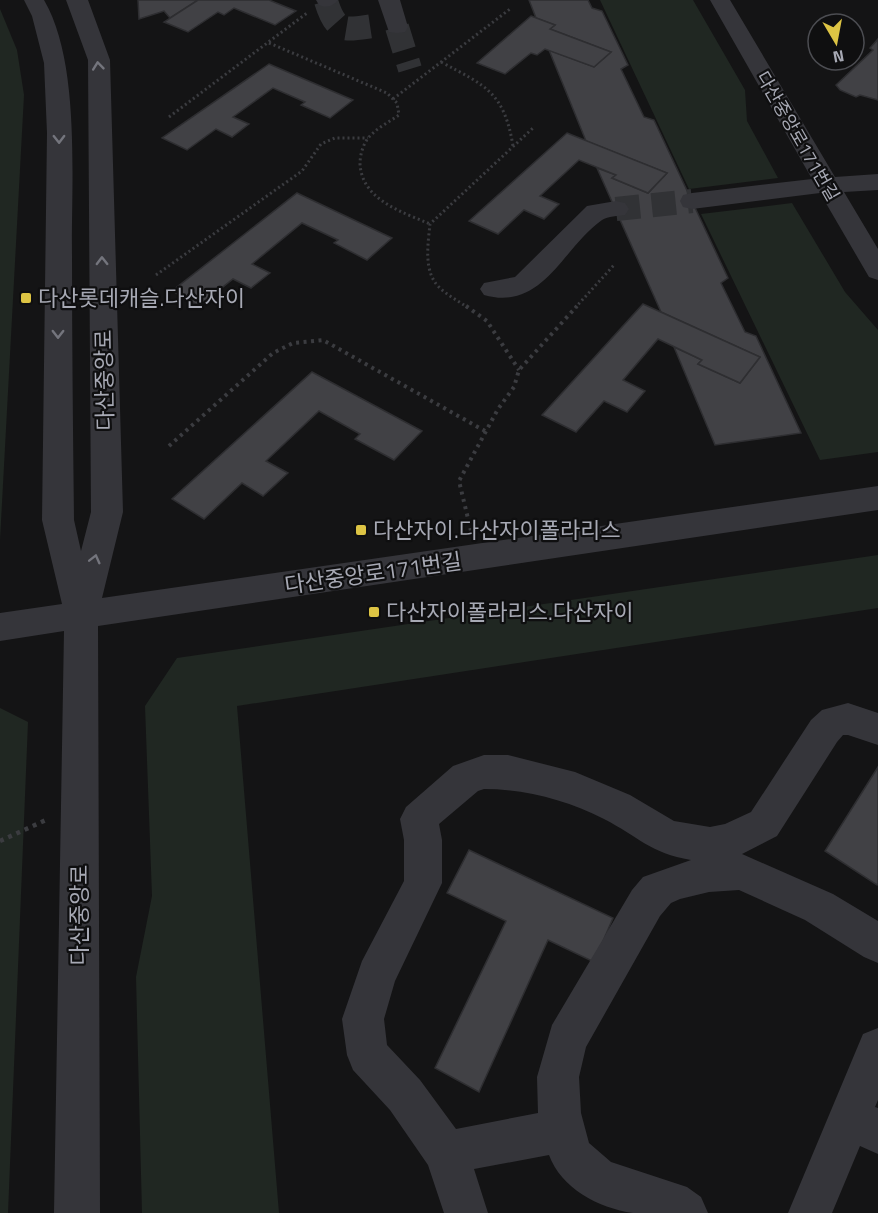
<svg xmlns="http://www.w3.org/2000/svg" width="878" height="1213" viewBox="0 0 878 1213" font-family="'Titillium Web','Noto Sans KR',sans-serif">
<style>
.green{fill:#202722}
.building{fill:#414145;stroke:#2e2e31;stroke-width:1.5}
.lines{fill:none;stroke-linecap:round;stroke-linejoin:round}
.minor-tunnel{stroke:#313235;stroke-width:24;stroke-dasharray:24 12;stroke-linecap:butt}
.path-far2{stroke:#3b3c40;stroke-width:3;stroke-dasharray:2 3;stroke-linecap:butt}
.path-far1{stroke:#3b3c40;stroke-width:4;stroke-dasharray:3 4.5;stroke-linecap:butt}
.path{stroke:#3b3c40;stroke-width:4.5;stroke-dasharray:4 5;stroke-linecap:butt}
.minor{fill:#35353a;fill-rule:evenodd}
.oneway{stroke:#74757d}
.poi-dot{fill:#ddc444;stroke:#0f0f10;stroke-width:2}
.labels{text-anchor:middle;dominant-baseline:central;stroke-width:4.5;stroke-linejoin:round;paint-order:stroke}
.far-street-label{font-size:18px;fill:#a7a9b4;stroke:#0f0f10}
.poi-label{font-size:22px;fill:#a7a9b4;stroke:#0f0f10;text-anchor:start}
.street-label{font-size:22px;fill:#a7a9b4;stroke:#0f0f10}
</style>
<rect width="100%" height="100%" fill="#141415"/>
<g class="green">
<path d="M600,0H693L745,90L747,121L778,178L689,189Z"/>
<path d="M0,9L17,50L24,95L0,540Z"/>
<path d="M792,203L845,292L878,330V452L820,460L701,214Z"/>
<path d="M878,555V608L237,706L279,1213H142L136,977L152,896L145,706L177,658Z"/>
<path d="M0,708L28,722L8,1213H0Z"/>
</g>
<g class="building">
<path d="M138,0H198L170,18L164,11L139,19Z"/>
<path d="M198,0H269L296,11L275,25L234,8L224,15L218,12L188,32L164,22Z"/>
<path d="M529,0H588L592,8L602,11L628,65L621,69L644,117L654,120L728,278L721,283L745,332L756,336L801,433L715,445L674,347L702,360L698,364L740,383L760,357L661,312L597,168L616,175L612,178L648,193L667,173L586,141L549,50L594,67L611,52L550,29L555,25L536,18Z"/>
<path d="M531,16L555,25L550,29L611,52L594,67L545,49L537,55L531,53L505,74L477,63Z"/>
<path d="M878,39V100L860,95L856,97L840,90L836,85L873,50L870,48Z"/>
<path d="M269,64L353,100L330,118L301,105L305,102L273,88L233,117L249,124L232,137L216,129L187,150L162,138Z"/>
<path d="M567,133L667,173L648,193L612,178L616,175L579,160L540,196L559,204L544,219L524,210L498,234L469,221Z"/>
<path d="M297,193L392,238L367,260L334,243L338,240L302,223L252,264L270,273L251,288L233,279L199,306L172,291Z"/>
<path d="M643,304L760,357L740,383L698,364L702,360L658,339L623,380L645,391L627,412L604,401L576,432L542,415Z"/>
<path d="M312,372L422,431L394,460L355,439L360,434L319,411L266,461L288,473L263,496L242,483L204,519L172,499Z"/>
<path d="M878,767V883L877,885L825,851Z"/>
<path d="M469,850L613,918L594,962L548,940L479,1092L435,1068L506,921L447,893Z"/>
</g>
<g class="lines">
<g class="minor-tunnel">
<path d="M326,1C337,37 347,29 380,25"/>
<path d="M397,27L410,69"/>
<path d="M616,209L692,201"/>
</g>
<g class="path-far2">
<path d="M269,43L387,93L397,103L399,115C389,122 377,128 369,137C363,144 360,155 360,164C362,200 402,212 430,224"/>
<path d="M441,62C486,86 504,92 513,146"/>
<path d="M393,99L510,9"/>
<path d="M169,117L307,13"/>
<path d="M156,275L302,171L321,144L335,138H368"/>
<path d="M468,308C459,301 448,296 440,288C423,273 428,244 430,224L533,128"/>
<path d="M575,308L614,265"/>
</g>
<g class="path-far1">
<path d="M466,306L487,321L519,370"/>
<path d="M169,446L273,353L293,343L323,340L485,431"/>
<path d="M471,531L459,481L498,409L514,387L519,370L577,306"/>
</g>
<path class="path" d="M0,841L46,820"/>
<g class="minor">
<path d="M24,0H44C81,63 71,183 72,256C72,344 73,432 74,520L81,551L91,512L88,60L66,0H88L110,60L123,512L102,598L878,486V510L98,626L100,1213H54L64,631L0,641V613L62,604L42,520L47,133L44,63L32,16Z"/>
<path d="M316,0H338C332,7 327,8 319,5Z"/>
<path d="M378,0H400L408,27L405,32L397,33L389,32Z"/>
<path d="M710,0H730L835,177L878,174V190L844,192L878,249V280L869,277L820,193L692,209L683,207L680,201L683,195L692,193L812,179Z"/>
<path d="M616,201L625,203L629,209L625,215C618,216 608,216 602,220C563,247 543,312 484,295L480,289L484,283L515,277L587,206Z"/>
<path d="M848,703L878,713V745L848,735H843L837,742L777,836L742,854L833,894L878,921V963L864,957L805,920L739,890L709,892L680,899L671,903L660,916L586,1047L579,1077L581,1113L589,1143L611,1162L687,1187L701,1197L708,1213C683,1213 657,1213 633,1213C598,1208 561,1188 549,1155L474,1169L488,1213H444L428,1165L390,1110L353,1070L347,1055L342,1019L362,961L404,881V840L400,819L406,807L453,766L484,755H508L575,772L630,795L674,821L710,827L725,824L751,812L811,720L822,710ZM484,789C525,789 567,800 604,819C639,837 650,853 691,860L643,877L632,890L552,1025L537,1077L538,1113L456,1129L420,1080L387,1045L384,1019L395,981L442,883V840L439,824L478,791Z"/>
<path d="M878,1028V1100L875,1107L878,1108V1154L860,1146L832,1213H788L863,1034Z"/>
</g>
</g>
<defs><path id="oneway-chevron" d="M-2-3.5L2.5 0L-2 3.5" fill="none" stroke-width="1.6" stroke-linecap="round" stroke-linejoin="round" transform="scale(1.5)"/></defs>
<g class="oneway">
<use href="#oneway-chevron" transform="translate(98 66) rotate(-96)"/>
<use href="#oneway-chevron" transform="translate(59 139) rotate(89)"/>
<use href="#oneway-chevron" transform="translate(102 261) rotate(-91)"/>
<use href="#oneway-chevron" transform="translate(58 334) rotate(90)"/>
<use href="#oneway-chevron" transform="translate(95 559) rotate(-76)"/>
</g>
<g class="poi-dot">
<rect x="20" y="292" width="12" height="12" rx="3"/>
<rect x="355" y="524" width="12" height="12" rx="3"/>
<rect x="368" y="606" width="12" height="12" rx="3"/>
</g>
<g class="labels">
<g class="far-street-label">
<text transform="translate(798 136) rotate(60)">다산중앙로171번길</text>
</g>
<g class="poi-label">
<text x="38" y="298">다산롯데캐슬.다산자이</text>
<text x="373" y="530">다산자이.다산자이폴라리스</text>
<text x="386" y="612">다산자이폴라리스.다산자이</text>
</g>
<g class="street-label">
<text transform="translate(104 380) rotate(-91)">다산중앙로</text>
<text transform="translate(373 573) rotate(-8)">다산중앙로171번길</text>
<text transform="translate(79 915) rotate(-90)">다산중앙로</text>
</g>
</g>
<g transform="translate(836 42) rotate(170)"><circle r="28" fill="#0f0f10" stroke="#4c4d52" stroke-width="1.5"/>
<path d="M0-4.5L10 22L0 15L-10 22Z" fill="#ddc444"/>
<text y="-9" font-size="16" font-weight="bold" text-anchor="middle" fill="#a7a9b4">N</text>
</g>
</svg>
